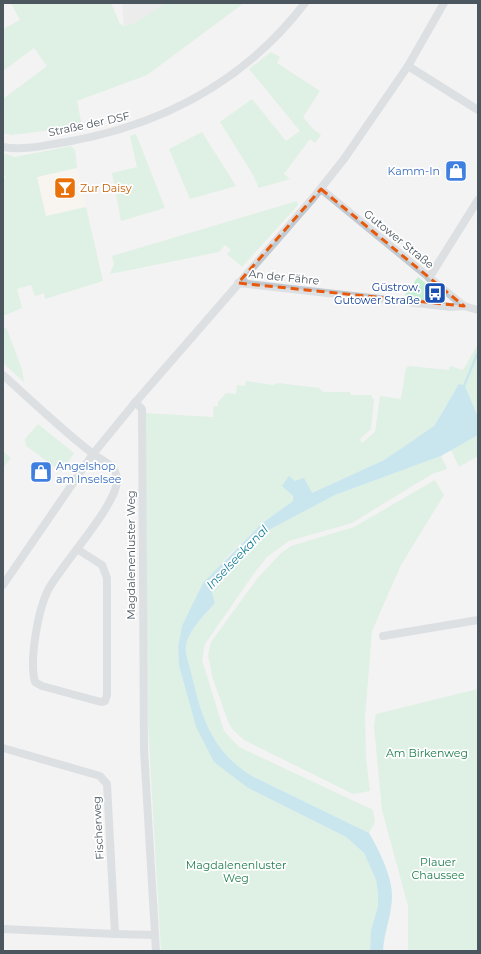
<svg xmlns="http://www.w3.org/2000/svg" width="481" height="954" viewBox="0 0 481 954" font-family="Montserrat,sans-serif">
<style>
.commercial{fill:#fcf8ef}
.education{fill:#e5e4e4}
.green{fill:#c5eed4}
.water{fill:#96d8e8}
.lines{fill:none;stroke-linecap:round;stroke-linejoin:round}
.stream{stroke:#96d8e8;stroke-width:2.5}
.minor{stroke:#c1cad0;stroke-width:8}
.marked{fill:none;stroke:#e8590c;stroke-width:3;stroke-dasharray:8 5;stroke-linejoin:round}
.labels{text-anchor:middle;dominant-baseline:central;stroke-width:3.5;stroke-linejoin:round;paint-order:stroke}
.street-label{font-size:11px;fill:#4b565f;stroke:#fff}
.shop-label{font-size:11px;fill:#366cbe;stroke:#fff;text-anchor:end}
.food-label{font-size:11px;fill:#c56008;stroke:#fff;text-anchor:start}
.transit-label{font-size:11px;fill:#164399;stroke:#fff;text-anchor:end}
.park-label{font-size:11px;fill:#1e7e4c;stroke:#fff}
.water-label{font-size:12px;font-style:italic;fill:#168098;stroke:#fff}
</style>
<rect width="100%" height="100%" fill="#f4f3f3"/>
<path class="commercial" d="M77,168L86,207L46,216L37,177Z"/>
<path class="education" d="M122,3H166L133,24L124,26Z"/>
<g class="green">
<path d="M11,3H111L120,24L124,26L133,24L166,3H244L147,75L77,101L82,126L12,135L3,133V112L5,110L3,107V99L47,66L34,48L3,71V29L20,20Z"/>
<path d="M271,52L280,57L277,63L320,91L303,117L313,129L321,135L315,143L310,139L284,174L290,179L259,188L252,173L220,122L252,99L286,141L300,131L249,69Z"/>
<path d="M202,132L236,186L190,199L169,149Z"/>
<path d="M136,134L165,208L121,221L112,173L137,167L130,136Z"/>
<path d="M71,146L75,150L77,168L37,177L46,216L86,207L103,281L45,299L44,293L35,296L31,285L17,289L22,308L3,316V180L6,177L3,175V153L15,157Z"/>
<path d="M297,201L298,205L242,267L227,254L231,250L225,245L219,252L110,274L114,264L112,256Z"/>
<path d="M418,277L442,297L443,303L410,299L405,295Z"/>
<path d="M6,327L22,369L24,382L3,363V330Z"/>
<path d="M478,344V417L465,386L446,405L434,426L384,460L312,493L289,477L293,501L261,524L225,559L182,626L178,647L179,666L196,727L248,788L346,837L364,853L376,880L378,894V906L371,930L370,951H161L148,725L145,413L213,417L214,406H218V402L226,393L236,394L237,385L245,386L246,381L273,385L278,383L319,388L323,392H350L351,395H371L374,400L371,429L360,439L362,443L375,432L380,396L401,399L406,368L409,366L449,370L450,366L463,370Z"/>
<path d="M38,424L74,453L62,472L26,446L25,439Z"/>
<path d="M478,435V456L459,467L451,450Z"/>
<path d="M3,451L11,458L3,468Z"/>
<path d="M441,456L447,469L432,474L352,523L289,541L267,557L255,572L205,644L202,660L224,731L239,747L373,810L375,822L369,833L252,776C213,752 202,719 192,676C190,667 185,654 186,646C189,629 204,616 215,603L212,593L231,567L265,532L335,495Z"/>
<path d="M435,480L444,495L401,565L372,631L365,717L366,759L370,791L353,794L244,740L232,729L228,721L213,679L208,656L211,642L257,579L281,553L291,546L354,527Z"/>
<path d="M478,689V951H408V906L382,810L374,726L376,714Z"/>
</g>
<path class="water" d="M459,384L465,386L478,417V435L441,456L335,495L265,532L231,567L212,592L215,603C204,616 189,629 186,646C185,654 190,667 192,676C202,719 213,752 252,776L369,833C379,850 392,876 392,896C392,915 384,932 383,951H370L371,930L378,906V894L376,880L364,853L346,837L248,788L214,762L196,727L179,666L178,647L182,626L203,583L261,524L293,501V496L282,486L289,476L295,481L304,478L312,493L384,460L434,426Z"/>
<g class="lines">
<path class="stream" d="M464,386L478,352"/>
<g class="minor">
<path d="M408,66L478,110"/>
<path d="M3,147C23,151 46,145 66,142C162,125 245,81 305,3"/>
<path d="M321,189L464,306"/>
<path d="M429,278L478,200"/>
<path d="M238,283L451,307L464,306L478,310"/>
<path d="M3,375C32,401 61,429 92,453C98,458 110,463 114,469C115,472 118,477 117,481C116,506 62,564 48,590C38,610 29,660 35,682L42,686L101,702L105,701L107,695V578L102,565L77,549"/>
<path d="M135,402L142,409L144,750L156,951"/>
<path d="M3,585L93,454L133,405L314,197L344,159L408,66L444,3"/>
<path d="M383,636L478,620"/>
<path d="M3,748L100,776L107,784L115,934L3,929"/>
<path d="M115,934L155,935"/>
</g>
</g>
<path d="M0 0H481V954H0ZM321,189L464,306L238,283Z" fill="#f4f3f3" fill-opacity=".55" fill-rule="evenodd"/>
<path class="marked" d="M321,189L464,306L238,283Z"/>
<defs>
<g id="shop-square" transform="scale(1.15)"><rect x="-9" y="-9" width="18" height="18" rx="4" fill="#3f7fe0" stroke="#fff"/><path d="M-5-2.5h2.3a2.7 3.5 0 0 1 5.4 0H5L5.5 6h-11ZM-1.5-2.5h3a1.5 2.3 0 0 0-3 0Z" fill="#fff"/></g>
<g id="bar-square" transform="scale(1.15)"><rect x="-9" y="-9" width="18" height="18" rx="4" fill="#e8710a" stroke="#fff"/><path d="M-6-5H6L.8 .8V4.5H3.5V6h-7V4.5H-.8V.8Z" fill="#fff"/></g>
<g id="bus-square" transform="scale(1.15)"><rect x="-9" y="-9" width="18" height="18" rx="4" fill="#1a4fb4" stroke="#fff"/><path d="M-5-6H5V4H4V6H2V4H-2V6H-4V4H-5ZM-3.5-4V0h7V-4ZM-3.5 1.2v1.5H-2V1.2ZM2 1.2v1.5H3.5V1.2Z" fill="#fff"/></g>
</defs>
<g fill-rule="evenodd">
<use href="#shop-square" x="456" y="171"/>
<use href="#bar-square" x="65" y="188"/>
<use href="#bus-square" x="435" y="293"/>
<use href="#shop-square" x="41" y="472"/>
</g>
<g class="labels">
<g class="street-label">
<text transform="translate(89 124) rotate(-12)">Straße der DSF</text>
<text transform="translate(399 239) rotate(39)">Gutower Straße</text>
<text transform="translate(284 277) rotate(6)">An der Fähre</text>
<text transform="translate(131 555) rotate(-90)">Magdalenenluster Weg</text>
<text transform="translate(98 828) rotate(-93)">Fischerweg</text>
</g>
<g class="shop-label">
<text x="440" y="171">Kamm-In</text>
<text x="56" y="466" text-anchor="start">Angelshop<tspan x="56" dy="13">am Inselsee</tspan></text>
</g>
<g class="food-label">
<text x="80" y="188">Zur Daisy</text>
</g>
<g class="transit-label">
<text x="420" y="287">Güstrow,<tspan x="420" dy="13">Gutower Straße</tspan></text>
</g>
<g class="park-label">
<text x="427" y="753">Am Birkenweg</text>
<text x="438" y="862">Plauer<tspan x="438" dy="13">Chaussee</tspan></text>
<text x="236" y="865">Magdalenenluster<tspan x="236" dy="13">Weg</tspan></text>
</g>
<g class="water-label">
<text transform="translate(237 557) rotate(-46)">Inselseekanal</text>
</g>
</g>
<rect width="481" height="954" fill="none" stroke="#4b565f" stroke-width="8"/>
</svg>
